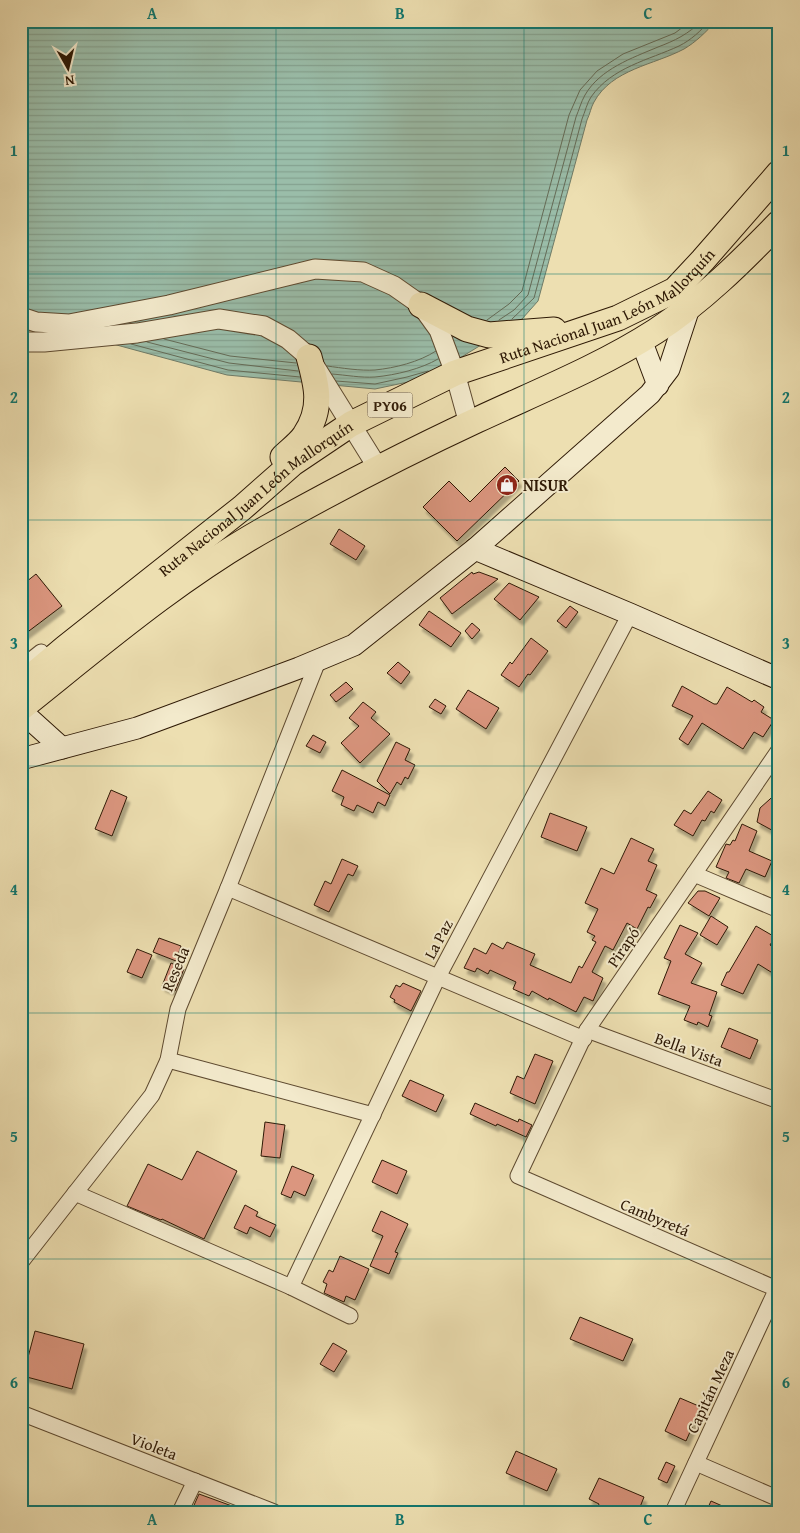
<svg xmlns="http://www.w3.org/2000/svg" width="800" height="1533" viewBox="0 0 800 1533" font-family="'Gentium Book Plus',serif">
<style>
.water{fill:url(#water-rules);stroke:#6f7b67}
.lines{fill:none;stroke-linecap:round;stroke-linejoin:round}
.shore{stroke:#646b57;stroke-width:1}
.building{fill:#db967f;stroke:#2e1905;filter:url(#shadow)}
.minor-casing{stroke:#5e4a30;stroke-width:17}
.tertiary-casing{stroke:#5e4a30;stroke-width:21}
.secondary-casing{stroke:#2e1905;stroke-width:23}
.trunk-casing{stroke:#2e1905;stroke-width:27}
.minor{stroke:#f3eacc;stroke-width:15}
.tertiary{stroke:#f3eacc;stroke-width:19}
.secondary{stroke:#f3eacc;stroke-width:21}
.trunk{stroke:#eddfb1;stroke-width:25}
.grid{fill:none;stroke:#0f766e;stroke-width:1;stroke-opacity:0.55}
.labels{text-anchor:middle;dominant-baseline:central;stroke-width:4;stroke-linejoin:round;paint-order:stroke}
.shield{fill:#f3eacc;stroke:#695841;stroke-width:1}
.shield-label{font-size:15px;font-weight:bold;fill:#2e1905}
.street-label{font-size:16px;fill:#2e1905;stroke:#f3eacc}
.poi-label{font-size:16px;font-weight:bold;fill:#2e1905;stroke:#f3eacc;text-anchor:start}
.neatline{fill:none;stroke:#0f766e;stroke-width:2}
.grid-label{font-size:16px;text-anchor:middle;font-weight:bold;fill:#0f766e}
</style>
<defs>
<pattern id="water-rules" width="6" height="5" patternUnits="userSpaceOnUse" patternTransform="scale(1.25)"><rect width="6" height="5" fill="#9abda9"/><path d="M0 2.5h6" fill="none" stroke="#85a290"/></pattern>
<filter id="shadow"><feDropShadow dx="3" dy="5.5" stdDeviation="1" flood-color="#0004"/></filter>
</defs>
<rect width="100%" height="100%" fill="#eddfb1"/>
<filter id="stains"><feTurbulence type="fractalNoise" baseFrequency=".004" numOctaves="4"/><feColorMatrix values="0 0 0 0 .2 0 0 0 0 .09 0 0 0 0 .02 0 0 0 .5 -.17"/></filter>
<radialGradient id="worn" r=".72"><stop offset=".6" stop-color="#630" stop-opacity="0"/><stop offset="1" stop-color="#630" stop-opacity=".3"/></radialGradient>
<path class="water" d="M21,21H716C706,32 696,42 684,49C654,65 612,69 594,102C591,107 590,114 587,120L538,301L522,319L494,337L434,374L408,382L375,389L227,375L21,319Z"/>
<g class="lines">
<g class="shore">
<path d="M512,319L534,298L582,119C585,112 587,103 591,97C612,67 649,60 679,46C691,40 701,31 709,21"/>
<path d="M487,320L509,304L522,291L569,115L580,90L597,71L623,54L675,33L691,21"/>
<path d="M499,320L514,310L528,295L576,117C579,110 581,102 585,95C600,69 632,58 658,47C674,41 689,34 701,21"/>
<path d="M164,339L230,356L296,363"/>
<path d="M147,342L229,363L298,371"/>
<path d="M131,344L228,370L300,377"/>
<path d="M327,366C342,368 360,371 375,370C395,368 419,362 436,351"/>
<path d="M332,374C346,375 361,378 375,377C396,375 421,369 438,359"/>
<path d="M336,381L375,384L407,377L428,371"/>
</g>
</g>
<g class="building">
<path d="M505,467L519,481L457,541L423,507L449,481L470,502Z"/>
<path d="M339,529L365,546L356,560L330,544Z"/>
<path d="M472,572L473,574L479,572L498,579L452,614L440,598Z"/>
<path d="M36,574L62,606L21,637V586Z"/>
<path d="M509,583L539,597L520,620L494,599Z"/>
<path d="M570,606L578,612L566,628L557,621Z"/>
<path d="M429,611L461,633L451,647L419,625Z"/>
<path d="M472,623L480,630L472,639L465,631Z"/>
<path d="M531,638L548,651L530,675L528,674L519,687L501,675L510,662L512,664Z"/>
<path d="M398,662L410,672L401,684L387,673Z"/>
<path d="M346,682L353,689L336,702L330,695Z"/>
<path d="M682,686L714,704H717L727,687L752,702L754,700L764,707L761,712L774,720L763,737L754,732L743,749L702,723L688,745L679,739L693,716L672,706Z"/>
<path d="M468,690L499,708L486,729L456,709Z"/>
<path d="M435,699L446,706L441,714L429,707Z"/>
<path d="M363,702L376,712L371,718L390,734L360,763L341,743L359,726L349,718Z"/>
<path d="M313,735L326,742L320,753L306,746Z"/>
<path d="M396,742L410,749L405,760L415,765L408,779L405,777L401,785L397,782L390,794L377,781Z"/>
<path d="M342,770L390,795L385,806L378,802L373,813L357,805L354,811L341,805L344,797L332,791Z"/>
<path d="M111,790L127,797L112,836L95,829Z"/>
<path d="M708,791L722,800L714,813L711,811L705,821L702,820L693,836L674,825L684,810L691,814Z"/>
<path d="M779,791V834L757,822L760,808Z"/>
<path d="M550,813L587,827L577,851L541,837Z"/>
<path d="M742,824L757,831L749,851L772,861L765,877L746,869L739,883L726,878L729,872L716,867L726,844L730,845L733,840L735,841Z"/>
<path d="M631,838L654,849L648,861L657,865L646,890L657,895L650,908L648,907L637,929L627,923L613,950L605,946L592,972L603,978L593,1001L584,997L576,1012L549,998L548,1000L532,991L529,996L513,989L516,982L490,970L488,974L477,968L475,972L464,968L474,948L486,954L492,943L503,949L507,942L535,954L530,965L571,983L579,966L582,968L596,942L592,940L595,936L587,932L598,909L585,903L601,868L614,874Z"/>
<path d="M342,859L358,866L353,876L348,874L329,912L314,905L325,881L331,884Z"/>
<path d="M698,891H705L720,898L709,916L688,903Z"/>
<path d="M711,916L728,927L717,945L700,935Z"/>
<path d="M680,925L698,933L685,954L702,963L691,983L717,992L709,1015L712,1016L708,1027L698,1022L697,1025L684,1020L690,1006L658,994L671,961L664,958Z"/>
<path d="M756,926L775,937L770,945L779,951V977L758,964L743,994L721,985L727,972H729Z"/>
<path d="M159,938L181,946L176,961L153,952Z"/>
<path d="M137,949L152,955L142,978L127,972Z"/>
<path d="M171,963L184,969L175,991L162,986Z"/>
<path d="M403,983L421,991L411,1011L394,1002L395,1000L390,997L396,985L400,987Z"/>
<path d="M729,1028L758,1040L750,1059L721,1047Z"/>
<path d="M535,1054L553,1061L535,1104L510,1093L517,1076L524,1079Z"/>
<path d="M410,1080L444,1095L436,1112L402,1096Z"/>
<path d="M475,1103L518,1122L519,1119L532,1125L526,1137L497,1124L496,1126L470,1114Z"/>
<path d="M265,1122L285,1125L280,1158L261,1156Z"/>
<path d="M197,1151L237,1171L204,1239L162,1219L161,1220L127,1206L148,1164L182,1180Z"/>
<path d="M382,1160L407,1171L397,1194L372,1182Z"/>
<path d="M292,1166L314,1175L305,1196L294,1191L291,1198L281,1194Z"/>
<path d="M245,1205L258,1212L256,1216L276,1225L270,1237L250,1227L247,1234L234,1228Z"/>
<path d="M381,1211L408,1224L395,1252L398,1253L389,1274L370,1266L383,1236L372,1231Z"/>
<path d="M340,1256L369,1269L355,1300L346,1296L344,1302L324,1293L327,1284L323,1282L329,1270L333,1272Z"/>
<path d="M580,1317L633,1339L623,1361L570,1339Z"/>
<path d="M35,1331L84,1344L72,1389L23,1376Z"/>
<path d="M333,1343L347,1351L334,1372L320,1364Z"/>
<path d="M680,1398L701,1407L686,1441L665,1431Z"/>
<path d="M516,1451L557,1469L547,1491L506,1473Z"/>
<path d="M666,1462L675,1466L667,1483L658,1479Z"/>
<path d="M599,1478L644,1497L638,1512H596L599,1504L589,1499Z"/>
<path d="M199,1494L243,1510V1512H191Z"/>
<path d="M711,1501L736,1512H706Z"/>
</g>
<g class="lines">
<g class="minor-casing">
<g id="minor">
<path d="M21,668L41,652"/>
<path d="M779,750L587,1030L518,1176L779,1290"/>
<path d="M694,874L779,910"/>
<path d="M228,888L584,1039"/>
<path d="M587,1030L779,1101"/>
<path d="M168,1060L373,1115"/>
<path d="M75,1193L291,1287L350,1316"/>
<path d="M21,1262L152,1095L168,1060L178,1009L228,888L318,661"/>
<path d="M291,1287L438,977L630,614"/>
<path d="M21,1413L274,1512"/>
<path d="M696,1463L779,1499"/>
<path d="M180,1512L195,1481"/>
<path d="M673,1512L779,1284"/>
</g>
</g>
<g class="tertiary-casing">
<g id="tertiary">
<path d="M21,317L36,322L69,324L169,305L315,269L363,272L394,286L421,305L439,330L455,373L469,424"/>
<path d="M21,342H44L137,333L219,319L264,326L288,339L309,357L378,468"/>
</g>
</g>
<g class="secondary-casing">
<g id="secondary">
<path d="M641,340L658,385"/>
<path d="M475,549L630,614L779,679"/>
<path d="M21,711L62,748"/>
<path d="M21,759L137,728L299,668L354,645L475,549L650,394L669,369L690,305"/>
</g>
</g>
<g class="trunk-casing">
<g id="trunk">
<path d="M421,305L467,329L489,335L554,330"/>
<path d="M283,457C290,450 300,443 305,435C323,408 317,386 309,357"/>
<path id="s1" d="M21,685L65,648L242,508L293,463L351,424L455,373L618,318L675,290L703,260L779,173"/>
<path d="M21,708C100,645 178,578 267,528C335,490 406,453 477,420C537,392 600,367 656,331C702,301 741,262 779,223"/>
</g>
</g>
<use href="#minor" class="minor"/>
<use href="#tertiary" class="tertiary"/>
<use href="#secondary" class="secondary"/>
<use href="#trunk" class="trunk"/>
</g>
<path class="grid" d="M276,21V1512M524,21V1512M21,274H779M21,520H779M21,766H779M21,1013H779M21,1259H779"/>
<defs>
<g id="shop-disc" transform="scale(1.125)"><circle r="9.5" fill="#8f2418" stroke="#f3eacc"/><path d="M-5-2.5h2.3a2.7 3.5 0 0 1 5.4 0H5L5.5 6h-11ZM-1.5-2.5h3a1.5 2.3 0 0 0-3 0Z" fill="#fff"/></g>
</defs>
<g fill-rule="evenodd">
<use href="#shop-disc" x="507" y="485"/>
</g>
<g class="labels">
<rect class="shield" x="367.5" y="392.5" width="45" height="25" rx="4"/>
<g class="shield-label">
<text x="390" y="405">PY06</text>
</g>
<g class="street-label">
<text stroke="none"><textPath href="#s1" startOffset="705">Ruta Nacional Juan León Mallorquín</textPath></text>
<text stroke="none"><textPath href="#s1" startOffset="300">Ruta Nacional Juan León Mallorquín</textPath></text>
<text transform="translate(438 939) rotate(-62)">La Paz</text>
<text transform="translate(623 947) rotate(-56)">Pirapó</text>
<text transform="translate(175 969) rotate(-67)">Reseda</text>
<text transform="translate(689 1049) rotate(20)">Bella Vista</text>
<text transform="translate(655 1217) rotate(23)">Cambyretá</text>
<text transform="translate(710 1391) rotate(-65)">Capitán Meza</text>
<text transform="translate(154 1446) rotate(21)">Violeta</text>
</g>
<g class="poi-label">
<text x="523" y="485">NISUR</text>
</g>
</g>
<rect width="800" height="1533" fill="none" stroke="#eddfb1" stroke-width="55"/>
<g transform="translate(68 68) rotate(172)" stroke="#f3eacc" stroke-width="4" paint-order="stroke">
<path d="M0-4L9 19L0 12L-9 19Z" fill="#2e1905"/>
<text y="-8" font-size="14" font-weight="bold" text-anchor="middle" fill="#2e1905">N</text>
</g>
<rect x="28" y="28" width="744" height="1478" class="neatline"/>
<g class="grid-label">
<text x="152" y="19">A</text>
<text x="400" y="19">B</text>
<text x="648" y="19">C</text>
<text x="14" y="156">1</text>
<text x="786" y="156">1</text>
<text x="14" y="403">2</text>
<text x="786" y="403">2</text>
<text x="14" y="649">3</text>
<text x="786" y="649">3</text>
<text x="14" y="895">4</text>
<text x="786" y="895">4</text>
<text x="14" y="1142">5</text>
<text x="786" y="1142">5</text>
<text x="14" y="1388">6</text>
<text x="786" y="1388">6</text>
<text x="152" y="1525">A</text>
<text x="400" y="1525">B</text>
<text x="648" y="1525">C</text>
</g>
<rect width="100%" height="100%" filter="url(#stains)"/>
<rect width="100%" height="100%" fill="url(#worn)"/>
</svg>
